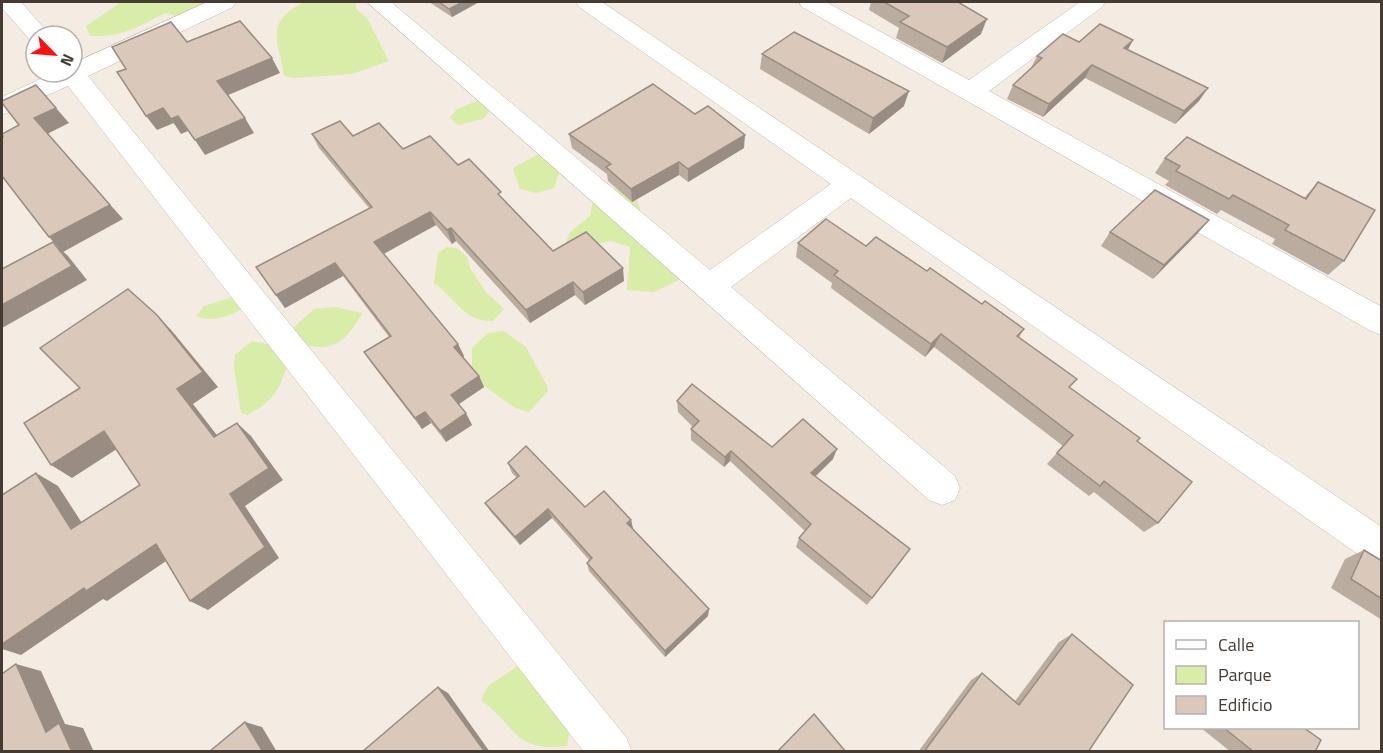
<svg xmlns="http://www.w3.org/2000/svg" width="1383" height="753" viewBox="0 0 1383 753" font-family="'Titillium Web',sans-serif">
<style>
.green{fill:#d8eda7}
.lines{fill:none;stroke-linecap:round;stroke-linejoin:round}
.street-casing{stroke:#c3b5a8;stroke-width:1}
.street{fill:#fff;fill-rule:evenodd}
.wall{fill:#bbaca0}
.shaded-wall{fill:#998c82}
.building{fill:#dac8ba;stroke:#998c82;stroke-width:1.5}
</style>
<rect width="100%" height="100%" fill="#f4ece3"/>
<g class="green">
<path d="M121,2H227C203,17 194,22 166,13C137,27 124,37 90,36L86,26Z"/>
<path d="M304,2H356V9L367,18L389,61L352,74L294,78L284,76C279,39 263,24 304,2Z"/>
<path d="M479,100L491,109L483,119L458,125L450,118L457,109Z"/>
<path d="M547,154L561,168L554,188L536,193L520,189L513,168L537,155Z"/>
<path d="M596,186L626,190L635,195L644,220L680,268L679,280L654,292L627,290L630,247L611,241L563,250L570,232L590,216Z"/>
<path d="M447,247L457,248L467,257L470,268L485,291L504,309L493,321C464,323 454,296 434,283L438,253Z"/>
<path d="M233,297L243,309C229,316 211,323 196,316L204,306Z"/>
<path d="M335,307L363,313C357,321 351,332 343,339C326,353 300,349 291,330L314,309Z"/>
<path d="M504,331L526,347L547,386L548,391L529,412L515,408L472,377V348L488,333Z"/>
<path d="M252,341L268,344L289,359C280,388 276,400 247,415L241,412L234,367L235,355Z"/>
<path d="M518,666L574,701L567,746C513,753 517,726 481,700L488,686Z"/>
</g>
<g class="lines">
<g class="street-casing">
<g id="street">
<path d="M2,2H21L51,36H36V43L31,41L2,8Z"/>
<path d="M207,2H236L233,7L88,76L626,737L632,752H584L68,86L2,115V97L55,72H72V64Z"/>
<path d="M367,2H391L710,270L831,184L579,7L576,2H602L1382,527V567L1369,562L851,198L731,287L955,476L960,488L955,500L942,505L929,500Z"/>
<path d="M799,2H826L969,80L1080,2H1105L1102,7L989,91L1382,307V335L1371,331L802,7Z"/>
</g>
</g>
<use href="#street" class="street"/>
</g>
<g class="wall">
<path d="M429,2H479L452,17Z"/>
<path d="M871,2H958L981,34L942,63L896,38L899,28L869,10Z"/>
<path d="M1133,40L1128,49L1199,101L1175,124L1085,78L1043,117L1007,99L1013,85L1031,68L1037,56L1079,42Z"/>
<path d="M762,54L904,106L869,134L760,69Z"/>
<path d="M312,134L353,136L403,149L458,165L503,199L553,251L624,281L585,305L575,295L530,323L456,241L452,244L436,225L384,254L458,344L464,356L463,357L479,376L484,387L459,404L472,425L446,442L431,423L422,429L372,364L364,352L389,337L343,276L285,308L276,295L369,208L319,148Z"/>
<path d="M569,134L744,148L688,182L679,175L632,202L608,181L607,174L572,148Z"/>
<path d="M1165,158L1304,198L1318,182L1344,261L1328,275L1272,244L1275,239L1221,210L1217,214L1165,185L1169,181L1155,173Z"/>
<path d="M1209,220L1197,234L1153,279L1101,246L1110,232Z"/>
<path d="M798,243L866,246L927,271L1024,329L1019,338L1070,388L1137,441L1158,523L1144,532L1094,492L1089,496L1047,464L1063,446L934,347L925,357L831,288L832,283L796,257Z"/>
<path d="M677,401L772,447L833,459L815,477L904,558L867,605L796,547L799,538L805,531L730,461L724,467L691,440V429L693,427L678,412Z"/>
<path d="M508,463L585,507L631,520L633,529L708,616L665,657L589,571L587,563L589,560L552,518L520,545L491,512L485,503L517,478L512,473Z"/>
<path d="M1364,550L1382,561V620L1331,588L1345,559Z"/>
<path d="M1072,634L1088,752H918L971,680L982,673L1015,701L1059,642Z"/>
<path d="M1201,728H1304L1315,752H1231Z"/>
</g>
<g class="shaded-wall">
<path d="M463,2H479L452,17L449,9Z"/>
<path d="M987,19L981,34L942,63L947,47Z"/>
<path d="M1133,40L1126,53L1124,48Z"/>
<path d="M272,58L280,73L226,96L217,81Z"/>
<path d="M1092,65L1085,78L1043,117L1049,104Z"/>
<path d="M1208,88L1199,101L1175,124L1184,111Z"/>
<path d="M909,91L904,106L869,134L873,118Z"/>
<path d="M56,108L69,123L47,134L123,219L63,252L49,237L34,118Z"/>
<path d="M163,108L174,123L157,130L146,116Z"/>
<path d="M178,116L188,131L181,134L171,119Z"/>
<path d="M245,118L254,133L205,155L195,140Z"/>
<path d="M745,135L744,148L688,182V169Z"/>
<path d="M679,162V175L632,202L631,189Z"/>
<path d="M430,212L436,225L381,255L374,242Z"/>
<path d="M1209,220L1197,234L1153,279L1164,265Z"/>
<path d="M451,228L456,241L452,244L447,230Z"/>
<path d="M53,242L68,256L87,280L2,328V305Z"/>
<path d="M335,263L343,276L285,308L276,295Z"/>
<path d="M623,268L624,281L585,305L583,292Z"/>
<path d="M573,282L575,295L530,323L526,310Z"/>
<path d="M157,315L172,331L218,387L193,404L229,451L214,437L177,389Z"/>
<path d="M941,334L934,347L925,357L931,344Z"/>
<path d="M458,344L464,356L460,359L454,347Z"/>
<path d="M479,376L484,387L456,406L451,395Z"/>
<path d="M425,412L431,423L422,429L415,418Z"/>
<path d="M466,413L472,425L446,442L440,431Z"/>
<path d="M237,423L251,436L283,480L245,506L279,558L208,610L190,601L230,494Z"/>
<path d="M104,431L123,445L72,478L51,465Z"/>
<path d="M837,449L833,459L808,483L811,473Z"/>
<path d="M731,451L730,461L724,467L725,457Z"/>
<path d="M36,473L58,486L93,540L71,529Z"/>
<path d="M548,509L552,518L520,545L515,537Z"/>
<path d="M631,520L633,529L627,523Z"/>
<path d="M156,544L175,555L107,601L103,599L21,655L2,649V644L84,588Z"/>
<path d="M709,609L708,616L665,657V651Z"/>
<path d="M16,664L41,671L65,724L83,728L94,752H72L46,732Z"/>
<path d="M438,687L448,693L490,752H485Z"/>
<path d="M245,722L262,727L277,752H263Z"/>
</g>
<g class="building">
<path d="M439,2H463L449,9Z"/>
<path d="M884,2H958L987,19L947,47L900,22L909,16Z"/>
<path d="M240,21L272,58L217,81L245,118L195,140L178,116L171,119L163,108L146,116L117,72L126,69L112,47L171,22L187,42Z"/>
<path d="M1100,24L1133,40L1124,48L1208,88L1184,111L1092,65L1049,104L1013,85L1042,58L1037,56L1063,34L1079,42Z"/>
<path d="M794,32L909,91L873,118L762,54Z"/>
<path d="M653,84L695,114L708,106L745,135L688,169L679,162L631,189L606,167L611,164L569,134Z"/>
<path d="M36,85L56,108L34,118L110,205L49,237L2,176V137H3L2,134L19,125L2,103V101Z"/>
<path d="M340,121L353,136L379,123L403,149L430,136L458,165L469,159L501,192L498,194L553,251L586,232L623,268L583,292L573,282L526,310L451,228L447,230L430,212L374,242L458,344L454,347L479,376L451,395L466,413L440,431L425,412L415,418L364,352L391,336L335,263L276,295L256,267L372,207L312,134Z"/>
<path d="M1187,137L1306,199L1318,182L1375,210L1344,261L1285,230L1289,225L1233,195L1229,199L1176,171L1180,166L1165,158Z"/>
<path d="M1155,190L1209,220L1164,265L1110,232Z"/>
<path d="M826,219L866,246L876,237L927,271L930,268L982,304L985,301L1024,329L1017,336L1077,379L1069,387L1140,438L1137,441L1192,482L1158,523L1104,481L1100,486L1057,453L1073,435L941,334L931,344L834,275L838,271L798,243Z"/>
<path d="M53,242L72,266L2,305V269Z"/>
<path d="M128,289L157,315L203,372L177,389L214,437L237,423L269,468L230,494L265,547L190,601L156,544L86,591L84,588L2,644V495L36,473L71,529L140,485L104,431L51,465L24,423L80,388L40,348Z"/>
<path d="M692,384L772,447L803,419L837,449L811,473L910,549L872,598L799,538L811,524L731,451L725,457L691,429L699,421L677,401Z"/>
<path d="M526,446L585,507L604,491L631,520L627,523L709,609L665,651L587,563L592,558L548,509L515,537L485,503L519,476L508,463Z"/>
<path d="M1364,550L1382,561V599L1351,579Z"/>
<path d="M1072,634L1133,685L1088,752H928L926,749L982,673L1019,705Z"/>
<path d="M16,664L46,732L59,723L72,752H2V674Z"/>
<path d="M438,687L485,752H362Z"/>
<path d="M814,714L846,752H777Z"/>
<path d="M245,722L263,752H209Z"/>
<path d="M1224,728H1304L1321,740L1315,752H1254Z"/>
</g>
<rect width="1383" height="753" fill="none" stroke="#463b33" stroke-width="6"/>
<rect x="1164" y="621" width="195" height="108" fill="#ffffff" stroke="#b5b1ad" stroke-width="1.5"/>
<rect x="1176" y="640" width="30" height="9" fill="#ffffff" stroke="#b5b1ad" stroke-width="1.5"/>
<text x="1218" y="651" font-size="18" fill="#463b33">Calle</text>
<rect x="1176" y="666" width="30" height="18" fill="#d8eda7" stroke="#b5b1ad" stroke-width="1.5"/>
<text x="1218" y="681" font-size="18" fill="#463b33">Parque</text>
<rect x="1176" y="696" width="30" height="18" fill="#dac8ba" stroke="#b5b1ad" stroke-width="1.5"/>
<text x="1218" y="711" font-size="18" fill="#463b33">Edificio</text>
<g transform="translate(54 54) rotate(115)"><circle r="28" fill="#ffffff" stroke="#b5b1ad" stroke-width="1.5"/>
<path d="M0-4.5L10 22L0 15L-10 22Z" fill="#ff0f10"/>
<text y="-9" font-size="16" font-weight="bold" text-anchor="middle" fill="#463b33">N</text>
</g>
</svg>
